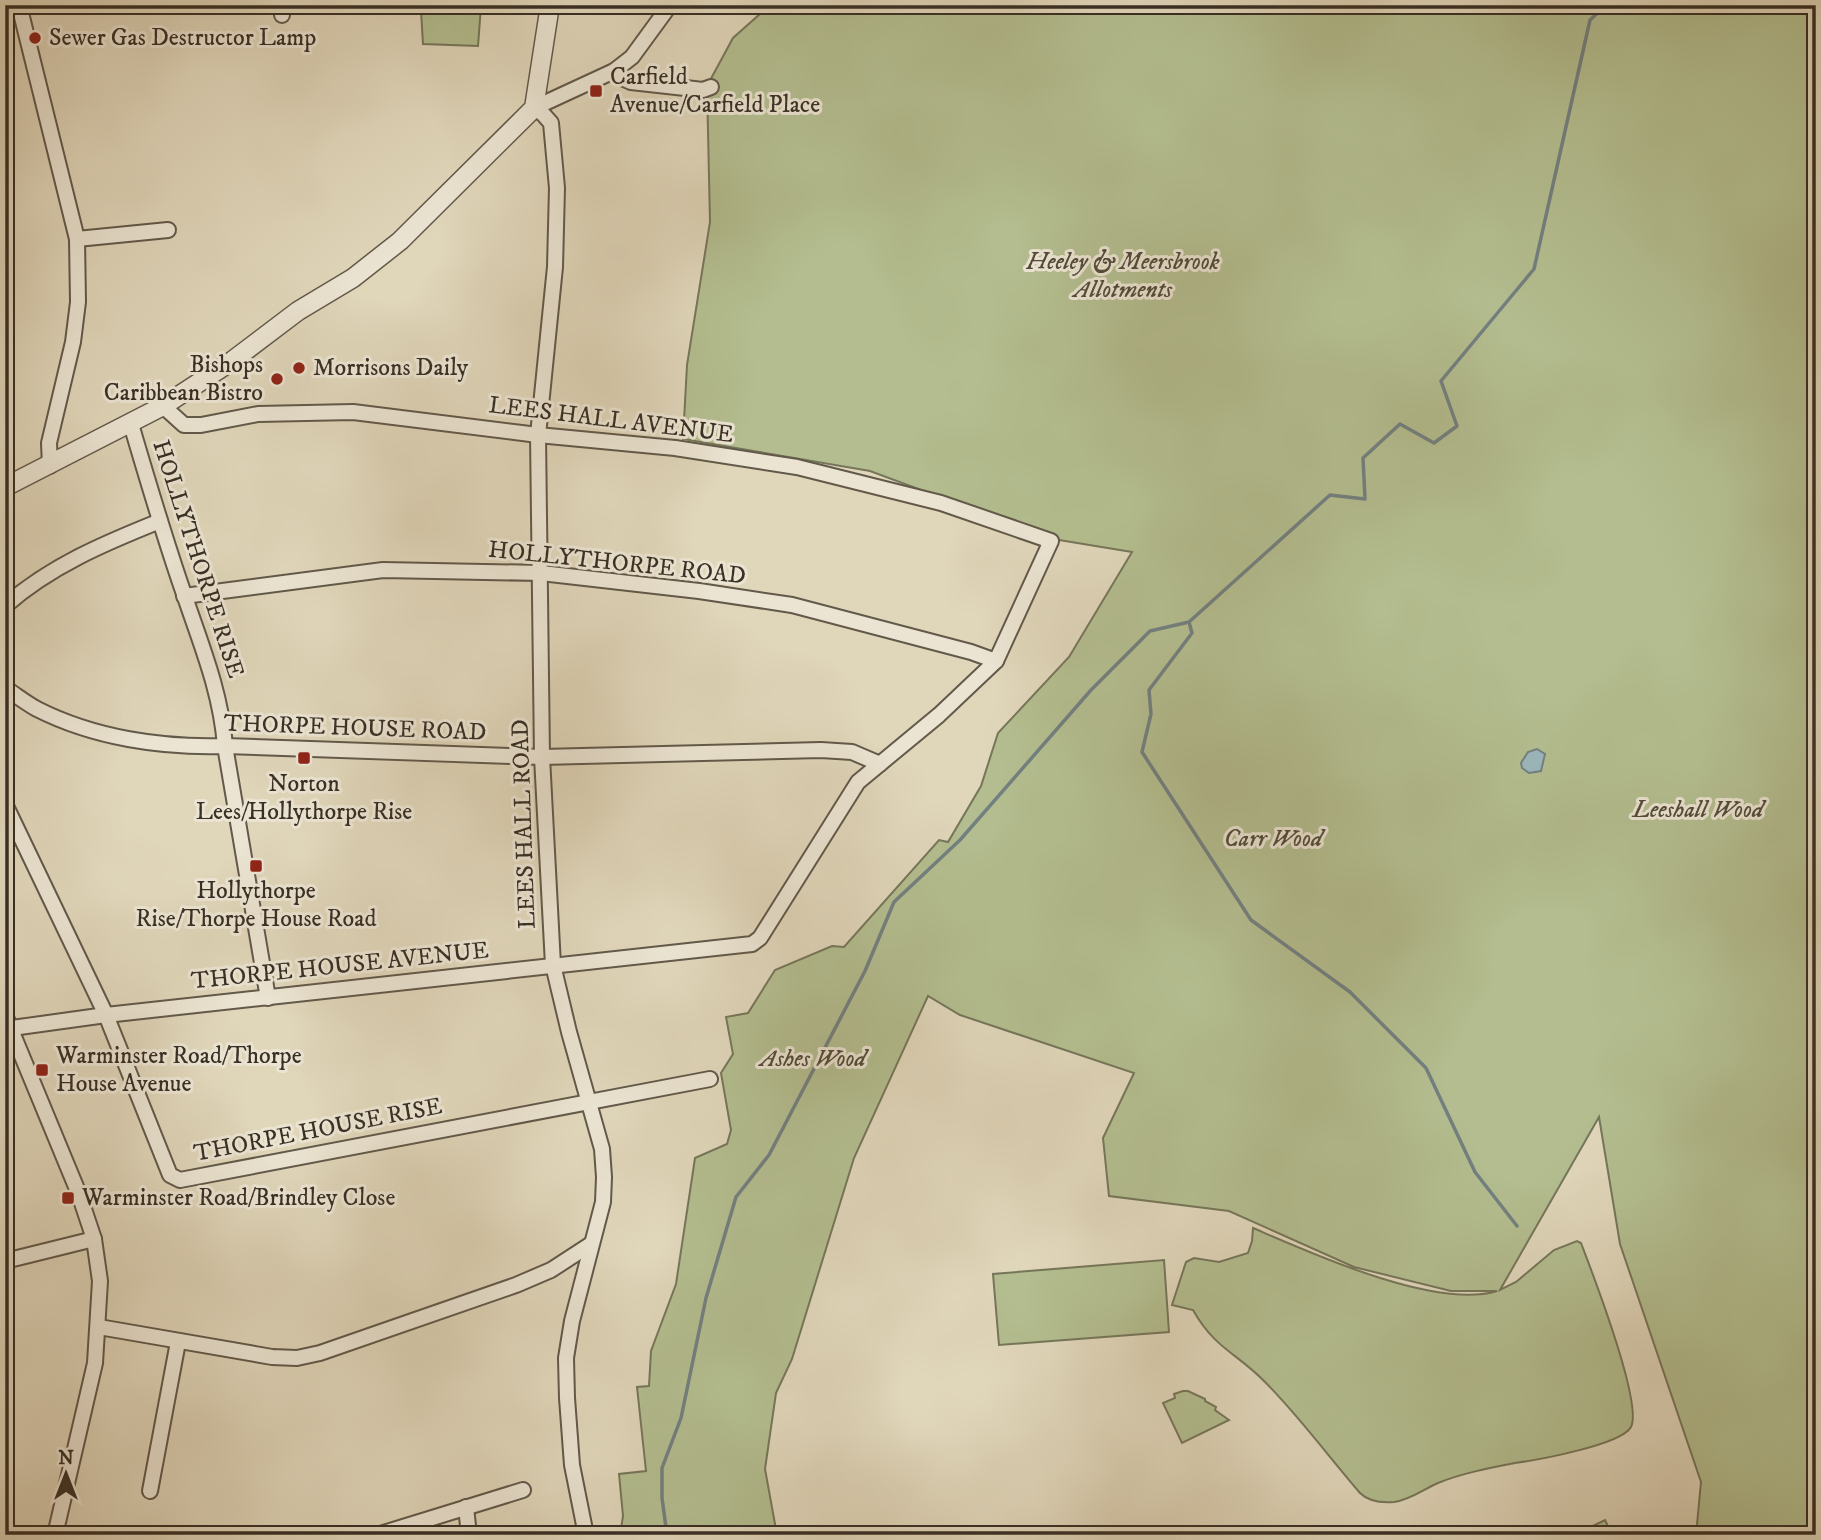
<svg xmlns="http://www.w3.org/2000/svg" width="1821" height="1540" viewBox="0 0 1821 1540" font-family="'IM FELL DW Pica',serif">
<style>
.green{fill:#b3bd8f;stroke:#76765a;stroke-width:2}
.water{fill:#9ab6bc;stroke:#738080;stroke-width:2}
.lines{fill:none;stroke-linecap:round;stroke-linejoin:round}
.stream{stroke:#738080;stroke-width:3.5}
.minor-casing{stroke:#62594a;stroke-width:18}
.tertiary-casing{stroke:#62594a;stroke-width:21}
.minor{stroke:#ebe4d2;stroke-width:14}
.tertiary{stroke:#ebe4d2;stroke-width:18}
.poi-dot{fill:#8f2418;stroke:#ebe4d2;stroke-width:2.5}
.labels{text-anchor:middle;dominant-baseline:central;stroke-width:6;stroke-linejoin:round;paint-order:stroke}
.poi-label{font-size:24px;fill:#382f25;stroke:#ebe4d2;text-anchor:start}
.park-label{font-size:24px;font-style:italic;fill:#514b3a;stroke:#ebe4d2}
.street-label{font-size:24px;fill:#382f25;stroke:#ebe4d2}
</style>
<rect width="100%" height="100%" fill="#e0d6ba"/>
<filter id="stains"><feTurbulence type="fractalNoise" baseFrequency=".00286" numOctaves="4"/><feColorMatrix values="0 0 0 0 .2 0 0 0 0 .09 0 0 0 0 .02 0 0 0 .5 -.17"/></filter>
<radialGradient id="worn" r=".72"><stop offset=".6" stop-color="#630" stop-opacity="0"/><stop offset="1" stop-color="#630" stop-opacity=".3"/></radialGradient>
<g class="green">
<path d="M770,5H1816V1535H1696L1701,1482L1620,1244L1599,1117L1500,1290L1516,1282L1554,1250L1577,1241L1581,1243C1592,1272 1643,1403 1631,1427C1621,1445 1537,1460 1515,1463C1489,1468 1463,1473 1438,1483C1424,1489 1410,1500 1394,1502C1381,1503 1369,1502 1360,1493C1328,1456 1299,1416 1265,1382C1237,1353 1215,1349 1193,1310L1172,1305L1186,1262L1194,1258L1219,1262L1248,1253L1252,1241L1253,1228C1311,1253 1436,1310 1497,1291H1451L1354,1267L1229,1211L1109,1196L1103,1138L1134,1073L960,1015L928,996L854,1158L792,1359L776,1393L765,1469L777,1535H620L623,1516L619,1474L646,1471L637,1387L649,1386L651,1351L676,1284L695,1158L727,1144L731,1130L721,1073L733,1054L726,1017L748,1013L775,970L832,946L844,947L939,840L948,842L981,786L998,733L1069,657L1132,552L1053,539L870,471L683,439L687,365L710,222L707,86L733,38Z"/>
<path d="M481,6L478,46L423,44L421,11Z"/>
<path d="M1164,1260L1169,1332L999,1345L993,1274Z"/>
<path d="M1183,1391H1188L1205,1399V1401L1216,1407L1215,1410L1229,1420L1182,1443L1163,1403L1175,1398L1174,1394Z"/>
<path d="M1605,1520L1612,1535H1574Z"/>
</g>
<path class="water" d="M1537,749L1545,754L1541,771L1529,773L1522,768L1521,763L1528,752Z"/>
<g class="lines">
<g class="stream">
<path d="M1189,622L1192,633L1149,690L1151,714L1142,752L1251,920L1350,992L1426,1068L1475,1172L1517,1226"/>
<path d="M667,1535L662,1498V1468L681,1418L706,1298L736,1197L769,1155L865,971L894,902L960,840L1091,690L1150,631L1189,622L1330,495L1365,499L1363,458L1400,424L1434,443L1457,426L1441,381L1534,269L1590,20L1606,5"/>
</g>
<g class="minor-casing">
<g id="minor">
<path d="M19,5L77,239L78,302L73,342L49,443L50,466"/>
<path d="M282,5V15"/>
<path d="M614,71L622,78L631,82L703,90L711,87"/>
<path d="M534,108L543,114L551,123L557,188L555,267L538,435L542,757L553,965L569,1032L602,1149L604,1177L603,1202L572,1321L566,1358L567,1398L572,1465L586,1535"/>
<path d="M534,108L614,71L632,57L670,5"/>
<path d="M77,239L168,230"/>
<path d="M131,424C148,482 165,540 185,597C202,647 221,693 225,746L268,998"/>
<path d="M184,596L383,570L541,573L699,591L792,605L971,652L996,661"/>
<path d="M5,606C50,566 105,543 160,521"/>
<path d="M5,688C16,695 26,703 37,709C94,738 162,748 225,746L542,757L821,750L852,752L880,764"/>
<path d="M5,804L106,1015L170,1175L180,1180L710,1079"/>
<path d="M5,1015L79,1194L94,1239L100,1281L95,1363L55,1535"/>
<path d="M12,1028L106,1015L752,944L760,938L858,782L939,715L996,661L1051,541L941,503L797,467L675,448L538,435L353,412L258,414L201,425H184L163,406"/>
<path d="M5,1261L94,1239"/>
<path d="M99,1327L272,1357L297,1358L320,1353L516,1285L551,1270L591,1244"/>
<path d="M150,1491L178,1342"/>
<path d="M466,1507L469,1535"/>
<path d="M377,1535L523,1490"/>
</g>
</g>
<g class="tertiary-casing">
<path id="tertiary" d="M5,487L163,406L232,361L298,311L353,278L400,241L534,108L550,5"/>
</g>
<use href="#minor" class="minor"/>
<use href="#tertiary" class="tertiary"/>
</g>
<g class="poi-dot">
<circle cx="35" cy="38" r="7"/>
<rect x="589" y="84" width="14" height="14" rx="3.5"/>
<circle cx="299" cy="368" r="7"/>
<circle cx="277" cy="379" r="7"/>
<rect x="297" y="751" width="14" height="14" rx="3.5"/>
<rect x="249" y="859" width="14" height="14" rx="3.5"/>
<rect x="35" y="1063" width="14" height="14" rx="3.5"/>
<rect x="61" y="1191" width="14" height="14" rx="3.5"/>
</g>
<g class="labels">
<g class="poi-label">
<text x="49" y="38">Sewer Gas Destructor Lamp</text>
<text x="610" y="77">Carfield<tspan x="610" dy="28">Avenue/Carfield Place</tspan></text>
<text x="263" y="365" text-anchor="end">Bishops<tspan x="263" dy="28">Caribbean Bistro</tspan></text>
<text x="313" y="368">Morrisons Daily</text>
<text x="304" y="784" text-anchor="middle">Norton<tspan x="304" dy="28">Lees/Hollythorpe Rise</tspan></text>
<text x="256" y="891" text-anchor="middle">Hollythorpe<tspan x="256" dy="28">Rise/Thorpe House Road</tspan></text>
<text x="56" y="1056">Warminster Road/Thorpe<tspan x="56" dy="28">House Avenue</tspan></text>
<text x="82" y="1198">Warminster Road/Brindley Close</text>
</g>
<g class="park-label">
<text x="1123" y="262">Heeley &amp; Meersbrook<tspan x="1123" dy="28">Allotments</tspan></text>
<text x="1698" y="810">Leeshall Wood</text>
<text x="1273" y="839">Carr Wood</text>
<text x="813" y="1059">Ashes Wood</text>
</g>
<g class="street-label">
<text transform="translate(611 420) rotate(7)">LEES HALL AVENUE</text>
<text transform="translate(198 559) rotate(72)">HOLLYTHORPE RISE</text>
<text transform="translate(617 563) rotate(6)">HOLLYTHORPE ROAD</text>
<text transform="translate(355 728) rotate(2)">THORPE HOUSE ROAD</text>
<text transform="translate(524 824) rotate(-92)">LEES HALL ROAD</text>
<text transform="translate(340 966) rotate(-6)">THORPE HOUSE AVENUE</text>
<text transform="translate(318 1130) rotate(-11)">THORPE HOUSE RISE</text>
</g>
</g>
<rect width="1821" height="1540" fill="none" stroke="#e0d6ba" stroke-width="28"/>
<rect x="7" y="7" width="1807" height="1526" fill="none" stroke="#382f25" stroke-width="3.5"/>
<rect x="14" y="14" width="1793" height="1512" fill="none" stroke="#382f25" stroke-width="2"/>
<g transform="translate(66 1474)" stroke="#ebe4d2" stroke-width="5" paint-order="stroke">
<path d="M0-5L12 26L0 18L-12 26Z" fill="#382f25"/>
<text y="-10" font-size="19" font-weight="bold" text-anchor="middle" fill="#382f25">N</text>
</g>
<rect width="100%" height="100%" filter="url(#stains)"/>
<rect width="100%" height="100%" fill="url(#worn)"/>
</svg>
